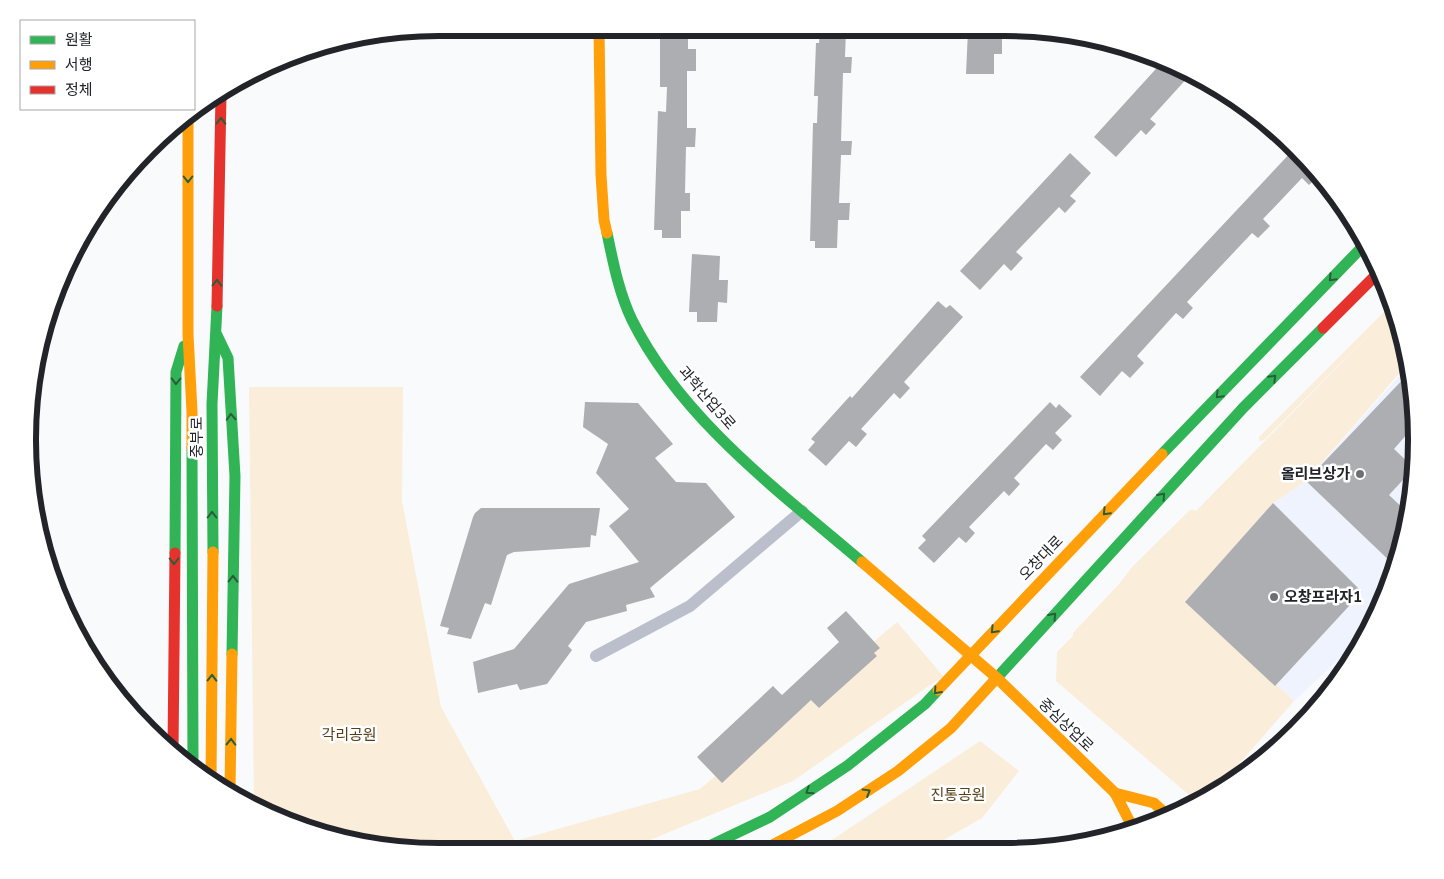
<svg xmlns="http://www.w3.org/2000/svg" width="1444" height="879" viewBox="0 0 1444 879" font-family="'Nunito Sans','Noto Sans KR',sans-serif">
<style>
.built{fill:#eff3fe}
.green{fill:#faedd9}
.building{fill:#adaeb1}
.lines{fill:none;stroke-linecap:round;stroke-linejoin:round}
.street{stroke:#bbbfcc;stroke-width:12}
.fast{stroke:#30b455;stroke-width:11}
.slow{stroke:#ff9f0a;stroke-width:11}
.jam{stroke:#e5322d;stroke-width:11}
.oneway{stroke:#285e3b}
.poi-dot{fill:#6d6f74;stroke:#fff;stroke-width:2}
.labels{text-anchor:middle;dominant-baseline:central;stroke-width:5;stroke-linejoin:round;paint-order:stroke}
.street-label{font-size:15px;fill:#22242a;stroke:#fff}
.poi-label{font-size:15px;font-weight:bold;fill:#22242a;stroke:#fff;text-anchor:end}
.park-label{font-size:15px;fill:#563f17;stroke:#fff}
.rim{fill:none;stroke:#22242a;stroke-width:6}
</style>
<rect width="100%" height="100%" fill="#f9fafc"/>
<path class="built" d="M1408,366L1413,385L1416,466L1403,546L1374,621L1361,642L1337,661L1294,701L1185,602L1273,503L1306,481Z"/>
<g class="green">
<path d="M1393,303L1408,363L1306,481L1273,503L1185,602L1294,701L1211,796L1189,795L1056,681L1057,652L1073,636V633L1119,584L1133,566L1190,510H1194L1196,511L1383,321L1264,440L1259,441V437Z"/>
<path d="M249,387H403L402,501L441,707L515,841L700,789L897,622L943,676L793,781L628,849L386,848L282,820L254,804Z"/>
<path d="M980,741L1019,771L982,818L926,850H817Z"/>
</g>
<g class="building">
<path d="M666,29H688V49H696V71H687V128H696L695,147H686L685,193H690V211H681V238H662V230H654L658,111L666,112L667,87H660V34L666,33Z"/>
<path d="M820,30H846L845,57H852L851,73H843L841,141H852L851,155H841L839,203H850L849,220H838L837,248H815V241H810L813,123H817L818,96H814L816,43H819Z"/>
<path d="M968,30L996,31V34L1002,35V54H994V74H966Z"/>
<path d="M1164,60L1190,75L1150,119L1156,124L1146,135L1141,130L1116,157L1094,137Z"/>
<path d="M1294,149L1314,168L1319,175L1309,185L1302,178L1263,219L1270,226L1258,238L1252,233L1187,302L1193,308L1183,319L1176,313L1137,356L1144,363L1130,378L1122,371L1100,396L1080,377Z"/>
<path d="M1070,153L1091,173L1070,196L1076,201L1065,213L1059,207L1016,252L1023,258L1011,271L1004,264L980,290L960,271Z"/>
<path d="M692,254L720,256L719,280H728L727,303L718,302L717,322H697V312H689Z"/>
<path d="M938,301L946,308L950,305L963,317L904,382L910,388L900,399L894,393L861,429L867,434L856,447L849,441L826,466L808,450L815,442L811,439L850,396L852,398Z"/>
<path d="M1410,372L1413,385L1414,426L1394,449L1414,468L1389,495L1408,513L1403,546L1395,566L1306,481Z"/>
<path d="M585,402L638,403L673,444L655,458L676,482L706,483L735,517L650,588L655,597L626,605L627,611L586,622L568,646L572,650L547,684L520,690L517,684L478,693L473,662L514,649L569,584L639,562L609,526L629,509L596,473L608,444L583,427Z"/>
<path d="M1050,402L1056,408L1059,404L1072,416L1055,433L1062,440L1053,450L1046,444L1014,478L1020,484L1009,496L1004,491L969,527L975,533L966,543L959,537L934,563L918,548L926,540L922,536Z"/>
<path d="M1273,503L1362,592L1275,686L1185,602Z"/>
<path d="M481,508H600L596,536L591,535L590,547L514,552L507,555L491,605L485,603L471,639L447,634L449,628L440,626L473,517L475,513Z"/>
<path d="M846,611L880,648L874,653L877,656L819,708L811,700L722,783L697,757L773,686L782,695L839,642L827,628Z"/>
</g>
<g class="lines">
<g class="street">
<path d="M596,656L690,606L802,511"/>
<path d="M1280,745L1292,730L1300,723"/>
</g>
<g class="fast">
<path d="M607,233C613,262 619,293 632,320C681,419 780,492 862,562"/>
<path d="M217,335L228,358L235,476L232,654"/>
<path d="M192,448L193,769"/>
<path d="M1162,454L1366,243"/>
<path d="M213,552L212,404L217,306"/>
<path d="M175,553L176,372L184,346"/>
<path d="M993,682L1243,408L1323,328"/>
<path d="M703,849L770,817L847,766L925,704L938,690"/>
</g>
<g class="slow">
<path d="M599,28L601,175L604,220L607,233"/>
<path d="M188,113V334L192,412V448"/>
<path d="M862,562L997,678L1115,793"/>
<path d="M938,690L1162,454"/>
<path d="M211,779L213,552"/>
<path d="M230,790L232,654"/>
<path d="M1134,830L1115,793L1154,803L1168,816"/>
<path d="M763,850L837,811L898,771L951,728L993,682"/>
</g>
<g class="jam">
<path d="M217,306L221,95"/>
<path d="M1323,328L1379,272"/>
<path d="M173,750L175,553"/>
</g>
</g>
<defs><path id="oneway-chevron" d="M-2-3.5L2.5 0L-2 3.5" fill="none" stroke-width="1.6" stroke-linecap="round" stroke-linejoin="round" transform="scale(1.25)"/></defs>
<g class="oneway">
<use href="#oneway-chevron" transform="translate(221 121) rotate(-89)"/>
<use href="#oneway-chevron" transform="translate(188 179) rotate(90)"/>
<use href="#oneway-chevron" transform="translate(1332 278) rotate(134)"/>
<use href="#oneway-chevron" transform="translate(217 283) rotate(-89)"/>
<use href="#oneway-chevron" transform="translate(1273 378) rotate(-45)"/>
<use href="#oneway-chevron" transform="translate(176 381) rotate(91)"/>
<use href="#oneway-chevron" transform="translate(1219 395) rotate(134)"/>
<use href="#oneway-chevron" transform="translate(231 417) rotate(-93)"/>
<use href="#oneway-chevron" transform="translate(1162 496) rotate(-48)"/>
<use href="#oneway-chevron" transform="translate(1106 512) rotate(134)"/>
<use href="#oneway-chevron" transform="translate(212 515) rotate(-90)"/>
<use href="#oneway-chevron" transform="translate(174 561) rotate(90)"/>
<use href="#oneway-chevron" transform="translate(233 579) rotate(-89)"/>
<use href="#oneway-chevron" transform="translate(1053 616) rotate(-48)"/>
<use href="#oneway-chevron" transform="translate(994 630) rotate(134)"/>
<use href="#oneway-chevron" transform="translate(212 678) rotate(-89)"/>
<use href="#oneway-chevron" transform="translate(937 691) rotate(132)"/>
<use href="#oneway-chevron" transform="translate(231 742) rotate(-89)"/>
<use href="#oneway-chevron" transform="translate(809 791) rotate(147)"/>
<use href="#oneway-chevron" transform="translate(867 792) rotate(-31)"/>
</g>
<g class="poi-dot">
<circle cx="1360" cy="474" r="5"/>
<circle cx="1274" cy="597" r="5"/>
</g>
<g class="labels">
<g class="street-label">
<text transform="translate(707 398) rotate(49)">과학산업3로</text>
<text transform="translate(197 437) rotate(-90)">중부로</text>
<text transform="translate(1041 558) rotate(-46)">오창대로</text>
<text transform="translate(1066 725) rotate(44)">중심상업로</text>
</g>
<g class="poi-label">
<text x="1350" y="474">올리브상가</text>
<text x="1284" y="597" text-anchor="start">오창프라자1</text>
</g>
<g class="park-label">
<text x="349" y="735">각리공원</text>
<text x="958" y="795">진통공원</text>
</g>
</g>
<path d="M0 0H1444V879H0ZM439 36H1005A403 403 0 0 1 1408 439V440A403 403 0 0 1 1005 843H439A403 403 0 0 1 36 440V439A403 403 0 0 1 439 36Z" fill="#fff" fill-rule="evenodd"/>
<path class="rim" d="M439 36H1005A403 403 0 0 1 1408 439V440A403 403 0 0 1 1005 843H439A403 403 0 0 1 36 440V439A403 403 0 0 1 439 36Z"/>
<rect x="20" y="20" width="175" height="90" fill="#ffffff" stroke="#a7a7aa"/>
<rect x="30" y="36" width="25" height="8" fill="#30b455" stroke="#a7a7aa"/>
<text x="65" y="45" font-size="15" fill="#22242a">원활</text>
<rect x="30" y="61" width="25" height="8" fill="#ff9f0a" stroke="#a7a7aa"/>
<text x="65" y="70" font-size="15" fill="#22242a">서행</text>
<rect x="30" y="86" width="25" height="8" fill="#e5322d" stroke="#a7a7aa"/>
<text x="65" y="95" font-size="15" fill="#22242a">정체</text>
</svg>
